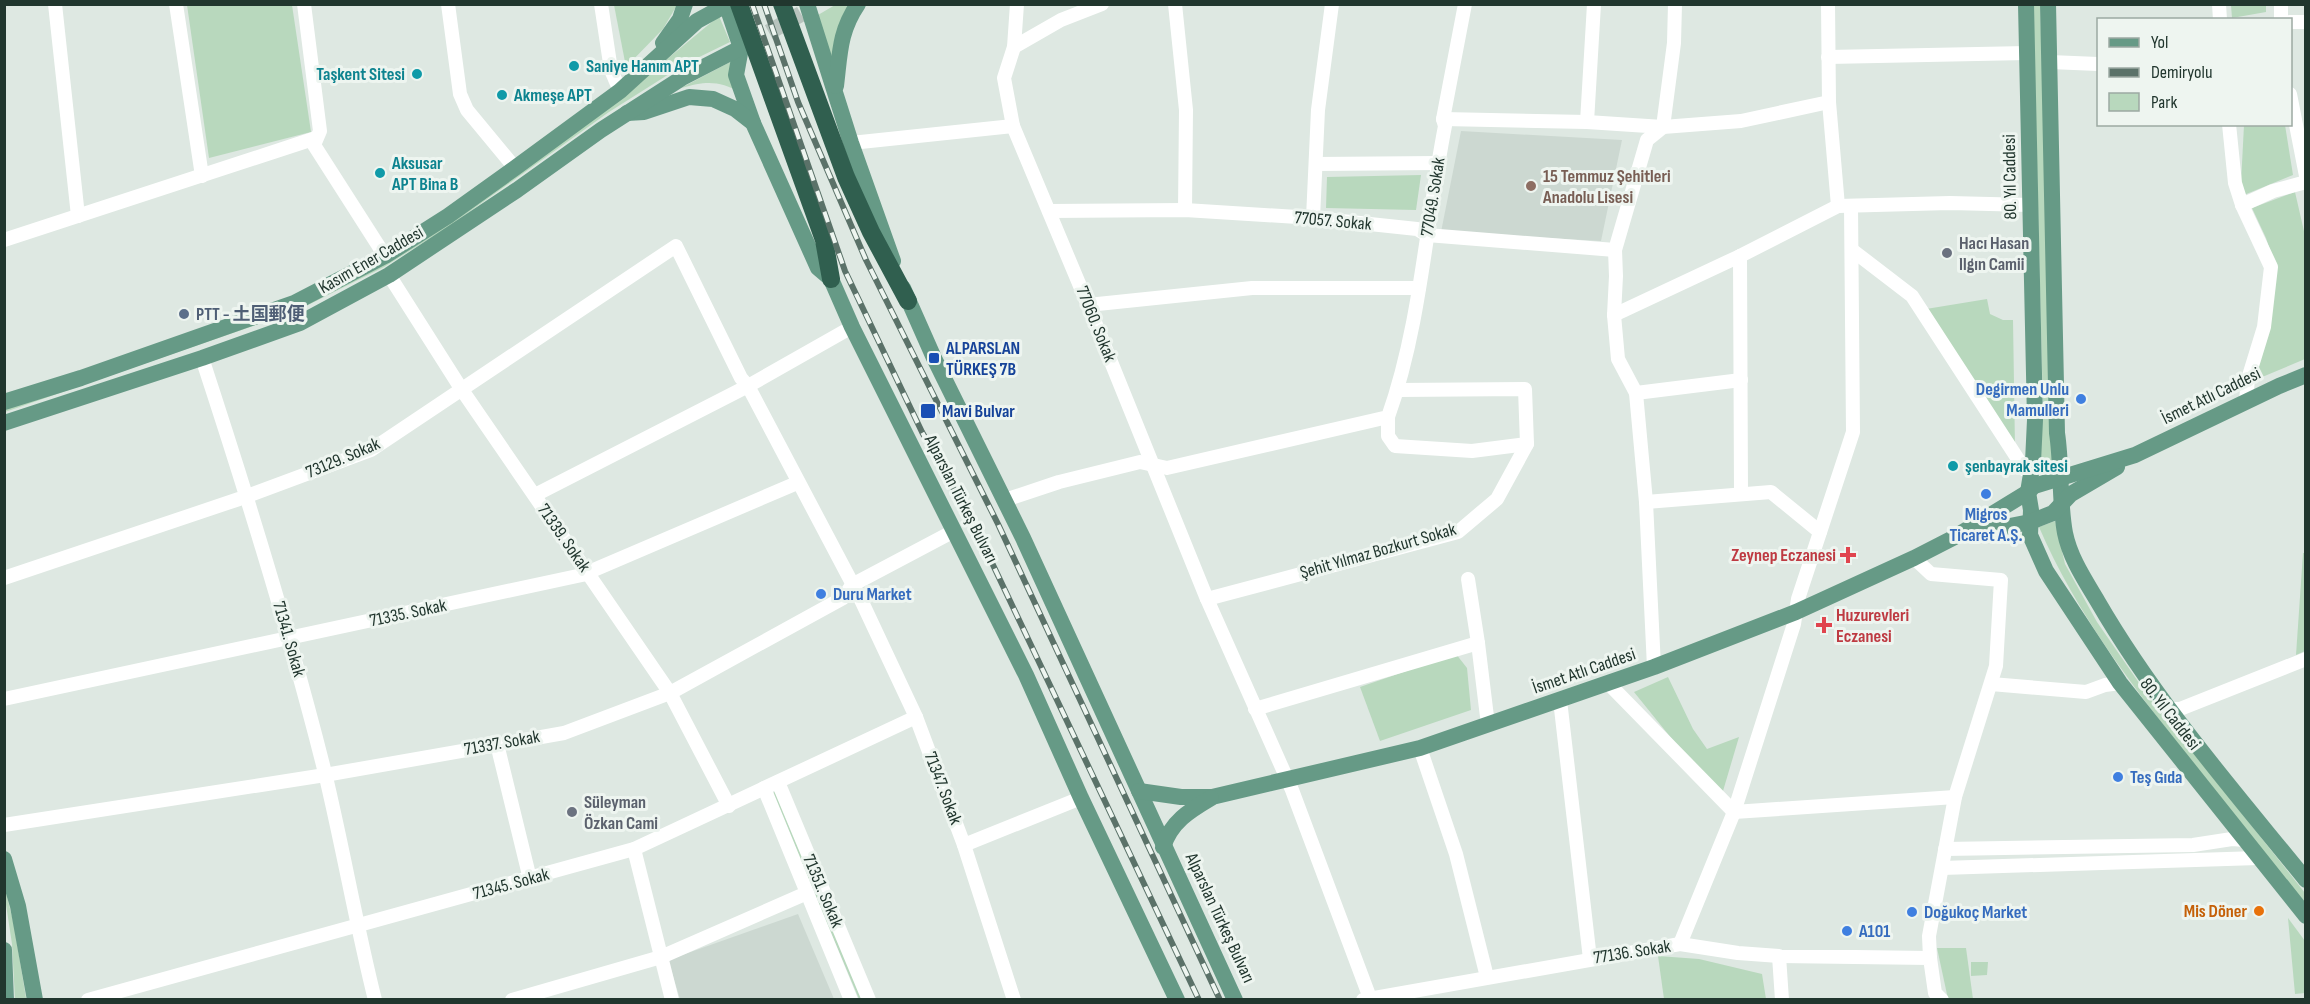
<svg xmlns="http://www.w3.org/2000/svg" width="2310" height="1004" viewBox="0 0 2310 1004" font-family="'Sofia Sans Condensed','Noto Sans SC',sans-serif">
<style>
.built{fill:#ccd8d1}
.green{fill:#b8d8bd}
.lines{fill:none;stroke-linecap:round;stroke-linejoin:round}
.major-tunnel{stroke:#b8c4be;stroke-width:16;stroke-dasharray:16 8;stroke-linecap:butt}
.minor{stroke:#fff;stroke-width:14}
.major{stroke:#669a86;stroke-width:16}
.highway{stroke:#305f4f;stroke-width:18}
.rail-casing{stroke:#5b7269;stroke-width:6}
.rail{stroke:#eef5f0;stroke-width:4;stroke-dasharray:11;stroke-linecap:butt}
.culture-dot{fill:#0f9aa8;stroke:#eef5f0;stroke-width:2}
.education-dot{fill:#8d6e63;stroke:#eef5f0;stroke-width:2}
.worship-dot{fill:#6b7280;stroke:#eef5f0;stroke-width:2}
.service-dot{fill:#5c6f8a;stroke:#eef5f0;stroke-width:2}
.transit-dot{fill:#1a4fb4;stroke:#eef5f0;stroke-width:2}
.shop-dot{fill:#3f7fe0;stroke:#eef5f0;stroke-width:2}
.health-dot{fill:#e0444e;stroke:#eef5f0;stroke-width:2}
.food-dot{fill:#e8710a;stroke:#eef5f0;stroke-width:2}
.labels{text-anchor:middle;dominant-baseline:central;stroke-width:6;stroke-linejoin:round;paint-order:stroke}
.culture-label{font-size:18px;font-weight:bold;fill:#0d838f;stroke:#eef5f0;text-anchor:start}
.education-label{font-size:18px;font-weight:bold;fill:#785e54;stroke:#eef5f0;text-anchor:start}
.street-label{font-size:18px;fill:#21362e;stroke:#eef5f0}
.worship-label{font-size:18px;font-weight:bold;fill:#5b616d;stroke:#eef5f0;text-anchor:start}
.service-label{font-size:18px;font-weight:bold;fill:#4e5e75;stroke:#eef5f0;text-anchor:start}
.transit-label{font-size:18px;font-weight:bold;fill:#164399;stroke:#eef5f0;text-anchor:start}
.shop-label{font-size:18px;font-weight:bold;fill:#366cbe;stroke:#eef5f0;text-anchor:start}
.health-label{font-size:18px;font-weight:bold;fill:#be3a42;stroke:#eef5f0;text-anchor:end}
.food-label{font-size:18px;font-weight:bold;fill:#c56008;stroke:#eef5f0;text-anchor:end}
</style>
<rect width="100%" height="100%" fill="#dee8e2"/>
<g class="built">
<path d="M1461,131L1622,140L1601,241L1441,232Z"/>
<path d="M798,914L834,999H680L668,960Z"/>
</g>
<g class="green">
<path d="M187,5H292L311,132L209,158Z"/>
<path d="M614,5H677L663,29L626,67Z"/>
<path d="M835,5H851L833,66L818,15Z"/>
<path d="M2033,5H2040L2056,469L2039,475L2043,408Z"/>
<path d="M2231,5H2266V12L2232,18Z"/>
<path d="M719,16L730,42L685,64L609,112L448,227L384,267L296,311L5,412L4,408L295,308L625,94Z"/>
<path d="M734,60L742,93C718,80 706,81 681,88Z"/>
<path d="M2244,125H2285L2293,175L2244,195L2241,183Z"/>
<path d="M1421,175L1416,210L1326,208L1327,177Z"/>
<path d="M2295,192L2306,240L2305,359L2255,380L2276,269L2266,238L2252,208Z"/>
<path d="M1987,299L1990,314L2003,320H2013L2015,448L1926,309Z"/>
<path d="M2055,521L2065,564L2097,622L2146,693L2305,893V904C2267,856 2229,808 2191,760C2133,687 2076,613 2039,527Z"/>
<path d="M2303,553H2306L2305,651L2296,655Z"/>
<path d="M1456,654L1467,668L1471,710L1380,741L1360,687Z"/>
<path d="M1668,677L1693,729L1707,749L1739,737L1723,791H1714L1634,692Z"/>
<path d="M775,792L862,999H859L772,793Z"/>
<path d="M4,884L14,925L26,998L15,999L12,944L5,898Z"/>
<path d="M2288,918L2305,941V993L2295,994Z"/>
<path d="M1937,948H1966L1973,999H1948Z"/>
<path d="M1658,956L1699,959L1762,974L1766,999H1664Z"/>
<path d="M1971,962H1988L1987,975L1971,976Z"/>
</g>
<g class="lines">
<path class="major-tunnel" d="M748,44L801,14"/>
<g class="minor">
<path d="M55,4L78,216"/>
<path d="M176,4L202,176"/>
<path d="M304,4L320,131L314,145L385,256"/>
<path d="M448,4L460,94L467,110L515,168"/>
<path d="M601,4L611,70L620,91"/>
<path d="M1017,4L1014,47L1004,78L1013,126L1088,305L1207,599L1292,790L1370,998"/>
<path d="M1175,4L1186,110L1185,210"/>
<path d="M1828,4L1829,102L1838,206"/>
<path d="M2219,4L2220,20"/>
<path d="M2281,4V20"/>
<path d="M2290,22H2306"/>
<path d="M1014,47L1061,20L1102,4"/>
<path d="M1828,57L2027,53"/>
<path d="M2050,62L2098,64"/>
<path d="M2290,94L2306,176"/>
<path d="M1443,119L1587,122L1663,127L1741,121L1829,102"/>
<path d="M1587,122L1594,4"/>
<path d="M2229,124L2235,183L2242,205L2271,267L2264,327L2248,379L2246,401"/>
<path d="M851,143L1013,126"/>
<path d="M1316,164L1438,163"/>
<path d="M2242,205L2273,191L2306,182"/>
<path d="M1049,211L1185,210L1313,218L1417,229L1427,235L1615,250"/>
<path d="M1313,218L1318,110L1332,4"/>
<path d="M4,240L316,138"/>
<path d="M1852,250L1912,296L2025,470L2032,472"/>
<path d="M1740,256L1741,494"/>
<path d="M389,275L462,390L670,693L729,806"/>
<path d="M1088,305L1252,288H1419"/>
<path d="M1614,315L1740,256L1838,206L1950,203L2030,205"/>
<path d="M202,358C247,495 290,633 325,773C343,848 356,924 375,1000"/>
<path d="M1636,393L1741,380"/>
<path d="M1388,417V436L1395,446L1472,451L1527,444"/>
<path d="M535,495L748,386L852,327"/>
<path d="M1005,500L1059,482L1140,462L1167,468L1388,417C1421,324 1426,222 1445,126L1443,119L1465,4"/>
<path d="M1646,502L1771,492L1820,532"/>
<path d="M1914,558L1931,574L2001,580L1996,666L1955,797L1929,936L1930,958"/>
<path d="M4,578L239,499L371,450L676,246L741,378L748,386L862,602L916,717L964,845L1014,1000"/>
<path d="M1468,579L1478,643L1488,725"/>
<path d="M1207,599L1458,532L1497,499L1527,444L1525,389L1398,390"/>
<path d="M1654,667L1646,502L1636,393L1618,359L1614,315L1616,276L1615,250L1647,140L1663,127L1674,43L1675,4"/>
<path d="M1608,683L1734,812"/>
<path d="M1991,684L2086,692L2105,685L2120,683"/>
<path d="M4,699L582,575L797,483"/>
<path d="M1560,700L1590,959"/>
<path d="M1255,709L1478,643"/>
<path d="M2170,709H2180L2306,659"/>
<path d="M497,744L530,879"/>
<path d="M1420,748L1456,854L1487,977"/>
<path d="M778,782L869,1000"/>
<path d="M764,788L851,1000"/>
<path d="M1734,812L1955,797"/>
<path d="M4,825L325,775L564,733L670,693L843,598L852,585L954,531"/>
<path d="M964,845L1081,798"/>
<path d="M634,849L672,1000"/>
<path d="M1945,849L2193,845L2232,839L2245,840"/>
<path d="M1942,868L2258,858"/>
<path d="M1680,944L1734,812L1794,624L1798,599L1853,432L1851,206"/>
<path d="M1779,956L1782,1000"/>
<path d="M88,1000L634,849L916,717"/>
<path d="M512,1000L661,957L807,893"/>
<path d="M1363,1000L1680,944L1738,953L1779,956L1930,958L1935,993L1942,1000"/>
</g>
<g class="major">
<path d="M726,4L741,48L736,75L753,123"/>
<path d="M807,4L851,143L893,261"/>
<path d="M2026,4L2035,420L2033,462L2028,492L2031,510L2030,535L2046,571L2120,683L2306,916"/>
<path d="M2048,4L2057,433C2062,466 2059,501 2065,533C2070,558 2085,580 2098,602C2156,702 2234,791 2306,880"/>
<path d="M663,43L680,19L685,4"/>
<path d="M836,86C840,54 839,32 858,4"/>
<path d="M627,113L644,112L689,97L713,99L735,109L753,123L818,268L831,279L852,327L1026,675L1081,798L1177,1000"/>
<path d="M903,288L934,358L1023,538L1235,1000"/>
<path d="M4,402L81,378L294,303L385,256L448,216L515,168L620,91L697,21L728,4"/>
<path d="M4,423L202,358L300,323L389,275L517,190L601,130L682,78L748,44"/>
<path d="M1969,534L2030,522L2053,513L2071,494L2117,467"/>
<path d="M1139,791L1181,797H1212L1420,748L1654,667L1796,612L1914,558L1953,538L2028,492L2034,486L2135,455L2279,386L2306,375"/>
<path d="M1163,847C1171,822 1189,811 1211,798"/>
<path d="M4,859L18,906L35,1000"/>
<path d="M4,950L6,1000"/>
</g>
<g class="highway">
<path d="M739,4L824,240L831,279"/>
<path d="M782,4L846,177L871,232L908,301"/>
</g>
<g class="rail-casing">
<g id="rail">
<path d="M752,4L845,271L922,432L976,529L1199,1000"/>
<path d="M764,4L798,102L866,260L998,524L1220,1000"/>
</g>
</g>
<use href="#rail" class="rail"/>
</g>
<g class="culture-dot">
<circle cx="574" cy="66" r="6"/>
<circle cx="417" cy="74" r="6"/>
<circle cx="502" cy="95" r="6"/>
<circle cx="380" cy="173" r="6"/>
<circle cx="1953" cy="466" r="6"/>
</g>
<circle class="education-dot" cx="1531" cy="186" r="6"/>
<g class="worship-dot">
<circle cx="1947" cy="253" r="6"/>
<circle cx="572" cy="812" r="6"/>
</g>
<circle class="service-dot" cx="184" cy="314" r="6"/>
<g class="transit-dot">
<rect x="928" y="352" width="12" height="12" rx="3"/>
<rect x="920" y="403" width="16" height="16" rx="3"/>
</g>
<g class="shop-dot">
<circle cx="2081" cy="399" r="6"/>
<circle cx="1986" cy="494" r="6"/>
<circle cx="821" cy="594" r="6"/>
<circle cx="2118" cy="777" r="6"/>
<circle cx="1912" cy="912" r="6"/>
<circle cx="1847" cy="931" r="6"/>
</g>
<g class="health-dot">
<path d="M1845 546h6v6h6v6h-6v6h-6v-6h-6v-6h6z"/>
<path d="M1821 616h6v6h6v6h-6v6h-6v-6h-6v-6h6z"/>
</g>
<circle class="food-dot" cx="2259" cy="911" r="6"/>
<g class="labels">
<g class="culture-label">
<text x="586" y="66">Saniye Hanım APT</text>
<text x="405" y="74" text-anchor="end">Taşkent Sitesi</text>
<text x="514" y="95">Akmeşe APT</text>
<text x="392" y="163">Aksusar<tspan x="392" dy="21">APT Bina B</tspan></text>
<text x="1965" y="466">şenbayrak sitesi</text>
</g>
<g class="education-label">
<text x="1543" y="176">15 Temmuz Şehitleri<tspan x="1543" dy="21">Anadolu Lisesi</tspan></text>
</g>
<g class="street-label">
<text transform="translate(2010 177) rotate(-91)">80. Yıl Caddesi</text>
<text transform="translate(1433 197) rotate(-81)">77049. Sokak</text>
<text transform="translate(1333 221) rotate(5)">77057. Sokak</text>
<text transform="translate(371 260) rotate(-30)">Kasım Ener Caddesi</text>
<text transform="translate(1096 324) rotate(68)">77060. Sokak</text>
<text transform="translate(2211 396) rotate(-26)">İsmet Atlı Caddesi</text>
<text transform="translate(343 458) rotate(-23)">73129. Sokak</text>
<text transform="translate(961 499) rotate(63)">Alparslan Türkeş Bulvarı</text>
<text transform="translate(564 538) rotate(55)">71339. Sokak</text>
<text transform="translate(1378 551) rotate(-16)">Şehit Yılmaz Bozkurt Sokak</text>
<text transform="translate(408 613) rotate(-12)">71335. Sokak</text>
<text transform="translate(289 639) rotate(74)">71341. Sokak</text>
<text transform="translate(1584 671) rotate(-19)">İsmet Atlı Caddesi</text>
<text transform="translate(2170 714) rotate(52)">80. Yıl Caddesi</text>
<text transform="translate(502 743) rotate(-10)">71337. Sokak</text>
<text transform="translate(943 788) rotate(69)">71347. Sokak</text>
<text transform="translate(511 884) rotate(-15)">71345. Sokak</text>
<text transform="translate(823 891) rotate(67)">71351. Sokak</text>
<text transform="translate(1220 918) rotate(65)">Alparslan Türkeş Bulvarı</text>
<text transform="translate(1632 952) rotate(-9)">77136. Sokak</text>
</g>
<g class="worship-label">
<text x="1959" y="243">Hacı Hasan<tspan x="1959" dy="21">Ilgın Camii</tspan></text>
<text x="584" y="802">Süleyman<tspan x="584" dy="21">Özkan Cami</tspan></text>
</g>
<g class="service-label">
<text x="196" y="314">PTT - 土国郵便</text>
</g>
<g class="transit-label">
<text x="946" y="348">ALPARSLAN<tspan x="946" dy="21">TÜRKEŞ 7B</tspan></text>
<text x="942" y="411">Mavi Bulvar</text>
</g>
<g class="shop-label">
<text x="2069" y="389" text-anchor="end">Degirmen Unlu<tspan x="2069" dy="21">Mamulleri</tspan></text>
<text x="1986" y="514" text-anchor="middle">Migros<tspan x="1986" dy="21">Ticaret A.Ş.</tspan></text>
<text x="833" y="594">Duru Market</text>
<text x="2130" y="777">Teş Gıda</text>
<text x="1924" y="912">Doğukoç Market</text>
<text x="1859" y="931">A101</text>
</g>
<g class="health-label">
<text x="1836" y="555">Zeynep Eczanesi</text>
<text x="1836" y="615" text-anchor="start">Huzurevleri<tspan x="1836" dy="21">Eczanesi</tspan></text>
</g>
<g class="food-label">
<text x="2247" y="911">Mis Döner</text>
</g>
</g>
<rect width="2310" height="1004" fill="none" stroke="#21362e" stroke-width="12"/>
<rect x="2097" y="18" width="195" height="108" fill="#eef5f0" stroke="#9ca9a2" stroke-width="1.5"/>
<rect x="2109" y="38" width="30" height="9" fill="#669a86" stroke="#9ca9a2" stroke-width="1.5"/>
<text x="2151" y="48" font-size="18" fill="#21362e">Yol</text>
<rect x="2109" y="68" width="30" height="9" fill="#5b7269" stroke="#9ca9a2" stroke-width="1.5"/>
<text x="2151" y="78" font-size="18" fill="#21362e">Demiryolu</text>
<rect x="2109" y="93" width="30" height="18" fill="#b8d8bd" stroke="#9ca9a2" stroke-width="1.5"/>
<text x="2151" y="108" font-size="18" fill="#21362e">Park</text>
</svg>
